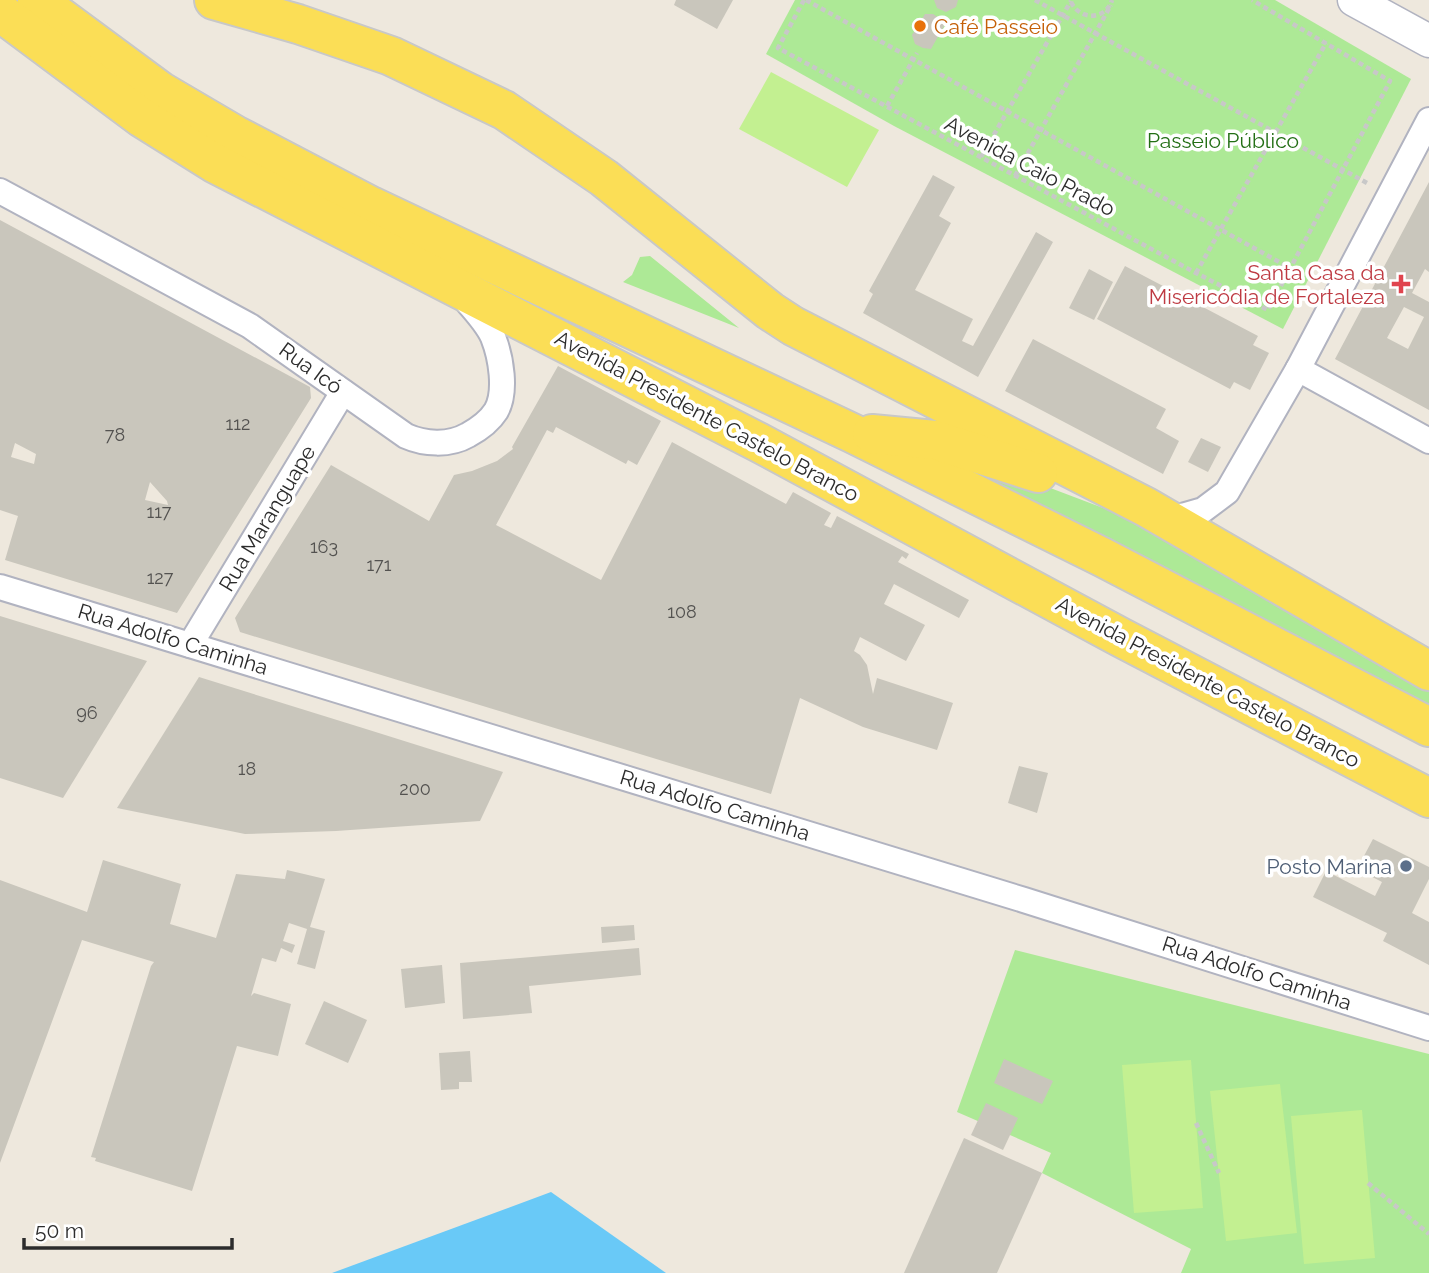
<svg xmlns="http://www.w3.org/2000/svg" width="1429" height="1273" viewBox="0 0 1429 1273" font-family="Raleway,sans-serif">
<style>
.green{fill:#ade996}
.pitch{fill:#c3f091}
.water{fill:#69c9f7}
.building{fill:#c9c6bc;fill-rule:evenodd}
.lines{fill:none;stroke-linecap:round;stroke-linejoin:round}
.minor-casing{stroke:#b1b3c0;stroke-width:28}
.tertiary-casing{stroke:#b1b3c0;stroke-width:35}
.primary-casing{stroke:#c8c8c8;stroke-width:42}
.path{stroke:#c8c8c8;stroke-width:4.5;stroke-dasharray:5 3.5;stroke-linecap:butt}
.minor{stroke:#fff;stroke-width:24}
.tertiary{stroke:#fff;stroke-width:32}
.primary{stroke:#fbde56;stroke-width:38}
.food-dot{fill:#e8710a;stroke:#fff;stroke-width:2.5}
.health-dot{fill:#e0444e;stroke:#fff;stroke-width:2.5}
.service-dot{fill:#5c6f8a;stroke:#fff;stroke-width:2.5}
.labels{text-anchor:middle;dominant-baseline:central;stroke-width:7;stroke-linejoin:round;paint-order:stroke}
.number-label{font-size:18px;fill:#535250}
.food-label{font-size:21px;fill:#c56008;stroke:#fff;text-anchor:start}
.park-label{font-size:21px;fill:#236f15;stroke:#fff}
.street-label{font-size:21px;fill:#2c2c2c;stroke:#fff}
.health-label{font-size:21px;fill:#be3a42;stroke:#fff;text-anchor:end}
.service-label{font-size:21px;fill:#4e5e75;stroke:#fff;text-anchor:end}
</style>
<rect width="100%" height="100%" fill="#eee8dd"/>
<g class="green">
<path d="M795,0H1275L1411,79L1283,329L894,126L766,54Z"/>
<path d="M650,256L739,328L623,282L632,275L640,257Z"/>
<path d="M934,444L1156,528L1429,686V706L930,450Z"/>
<path d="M1015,950L1429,1054V1273H1181L1191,1249L1042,1173L1051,1153L957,1112Z"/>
</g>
<g class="pitch">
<path d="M771,72L879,130L847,187L739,129Z"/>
<path d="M1191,1060L1203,1208L1134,1213L1122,1065Z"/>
<path d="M1280,1084L1297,1233L1226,1241L1210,1091Z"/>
<path d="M1362,1110L1375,1258L1304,1264L1291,1116Z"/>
</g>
<path class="water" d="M551,1192L666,1273H332Z"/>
<g class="building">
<path d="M676,0H733L717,29L674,5Z"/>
<path d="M934,0H958L956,7L946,12L937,8Z"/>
<path d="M925,14H933L942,20L944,26L931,49L923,48L915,44L912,35Z"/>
<path d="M933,175L955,187L939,216L951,223L915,290L973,319L962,341L973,346L1036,232L1053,242L978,377L863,313L873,294L869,291Z"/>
<path d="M1429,182V272L1425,269L1412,293L1429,302V410L1335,359ZM1404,307L1424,317L1408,349L1387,338Z"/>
<path d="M0,220L310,387L311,398L177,613L5,560L18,516L0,510ZM15,443L36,454L34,464L11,457ZM150,482L167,501L168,505L145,500Z"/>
<path d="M1125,266L1258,336L1253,345L1269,353L1250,390L1234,382L1230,389L1097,319Z"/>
<path d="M1089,269L1113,282L1094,320L1069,308Z"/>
<path d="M1033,339L1166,409L1156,428L1179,441L1163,474L1005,391Z"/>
<path d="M558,366L661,421L637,465L628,460L626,464L556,427L553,433L547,430L496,525L601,580L672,442L786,504L793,492L831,513L824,525L831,528L837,516L909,554L906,559L902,556L898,562L969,600L959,618L894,584L884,604L925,625L906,661L860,637L854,651L860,655L867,665L873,694L877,678L953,703L937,750L863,727L800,698L771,794L240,632L235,618L331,465L429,521L454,475L472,471L497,461L513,449L512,447Z"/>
<path d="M1201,438L1221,447L1208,472L1188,462Z"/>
<path d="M0,616L147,661L63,798L0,778Z"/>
<path d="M199,677L366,729L503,772L480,821L336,831L245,834L117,808Z"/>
<path d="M1019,766L1048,773L1037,813L1008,803Z"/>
<path d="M1373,839L1429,867V879L1412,913L1429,922V965L1383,941L1387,933L1313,897L1326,871L1375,896L1382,882L1357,869Z"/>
<path d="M103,860L181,884L170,924L216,938L236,874L285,879L287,870L325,879L310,927L325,931L315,969L297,964L307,929L289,923L283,941L295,945L292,953L281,948L276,962L262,958L251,996L254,993L291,1004L278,1056L237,1046L192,1191L95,1161L96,1158L91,1157L151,966L154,962L82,940L0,1163V880L87,912Z"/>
<path d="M634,925L635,940L602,943L601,927Z"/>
<path d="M639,948L641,975L529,986L532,1013L463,1019L460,963Z"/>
<path d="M442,965L445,1003L405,1008L401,969Z"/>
<path d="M324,1001L367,1020L348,1063L305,1044Z"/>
<path d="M470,1051L472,1082H459V1089L441,1090L439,1053Z"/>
<path d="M1004,1059L1053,1081L1042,1104L994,1083Z"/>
<path d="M986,1103L1018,1118L1003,1150L971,1135Z"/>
<path d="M964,1138L1042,1173L997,1273H904Z"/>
</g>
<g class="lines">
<g class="minor-casing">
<g id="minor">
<path d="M0,191L250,326L406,436C424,444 449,446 468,435C479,429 489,422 496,411C507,392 501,357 493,337C487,323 474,310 464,298"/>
<path d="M1298,369L1429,441"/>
<path d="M1168,520L1203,510L1227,492L1298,369L1429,120"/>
<path d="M0,587L1024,900L1429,1028"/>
<path d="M190,645L343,392"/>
</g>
</g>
<g class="tertiary-casing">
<path id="tertiary" d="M1354,0L1429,41"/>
</g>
<g class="primary-casing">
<g id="primary">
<path d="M37,0L160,91L235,135L371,206L852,433L1102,557L1429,727"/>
<path d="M214,0L298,24L391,56L504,110L604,178L770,311L793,326L1146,507L1429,671"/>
<path d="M0,12L142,118L214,163L758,442L1120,637L1429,798"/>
<path d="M872,434L935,440L1038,473"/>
</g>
</g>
<g class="path">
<path d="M804,0L778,48L1196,273L1268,310L1390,81L1252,0"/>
<path d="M806,0L1290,268"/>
<path d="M1035,0L1367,183"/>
<path d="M1071,2C1080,21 1106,20 1112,0"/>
<path d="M887,106L917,53"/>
<path d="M981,157L1071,1"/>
<path d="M1015,176L1111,5"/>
<path d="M1196,273L1326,43"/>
<path d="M1196,1123L1219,1173"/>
<path d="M1368,1183L1429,1234"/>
</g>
<use href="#minor" class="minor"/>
<use href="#tertiary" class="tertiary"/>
<use href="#primary" class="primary"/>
</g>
<circle class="food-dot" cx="920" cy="26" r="7"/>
<path class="health-dot" d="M1397.5 273.5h7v7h7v7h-7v7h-7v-7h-7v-7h7z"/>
<circle class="service-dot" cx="1406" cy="866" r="7"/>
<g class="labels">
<g class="number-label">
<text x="238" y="423">112</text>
<text x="115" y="434">78</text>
<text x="159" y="511">117</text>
<text x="324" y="546">163</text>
<text x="379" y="564">171</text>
<text x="160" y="577">127</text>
<text x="682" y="611">108</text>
<text x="87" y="712">96</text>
<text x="247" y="768">18</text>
<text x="415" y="788">200</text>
</g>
<g class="food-label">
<text x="934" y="26">Café Passeio</text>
</g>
<g class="park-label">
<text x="1223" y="140">Passeio Público</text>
</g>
<g class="street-label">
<text transform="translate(1030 166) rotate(28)">Avenida Caio Prado</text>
<text transform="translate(311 368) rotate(36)">Rua Icó</text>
<text transform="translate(707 416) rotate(28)">Avenida Presidente Castelo Branco</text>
<text transform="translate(267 518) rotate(-59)">Rua Maranguape</text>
<text transform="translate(173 639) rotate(17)">Rua Adolfo Caminha</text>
<text transform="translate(1208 682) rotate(28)">Avenida Presidente Castelo Branco</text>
<text transform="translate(715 805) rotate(17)">Rua Adolfo Caminha</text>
<text transform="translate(1257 973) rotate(18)">Rua Adolfo Caminha</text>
</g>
<g class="health-label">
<text x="1385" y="272">Santa Casa da<tspan x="1385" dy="24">Misericódia de Fortaleza</tspan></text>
</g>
<g class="service-label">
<text x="1392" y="866">Posto Marina</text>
</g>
</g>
<path d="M24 1238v10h208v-10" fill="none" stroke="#2c2c2c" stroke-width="3.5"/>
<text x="35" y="1238" font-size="21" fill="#2c2c2c" stroke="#ffffff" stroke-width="5" paint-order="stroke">50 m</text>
</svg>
